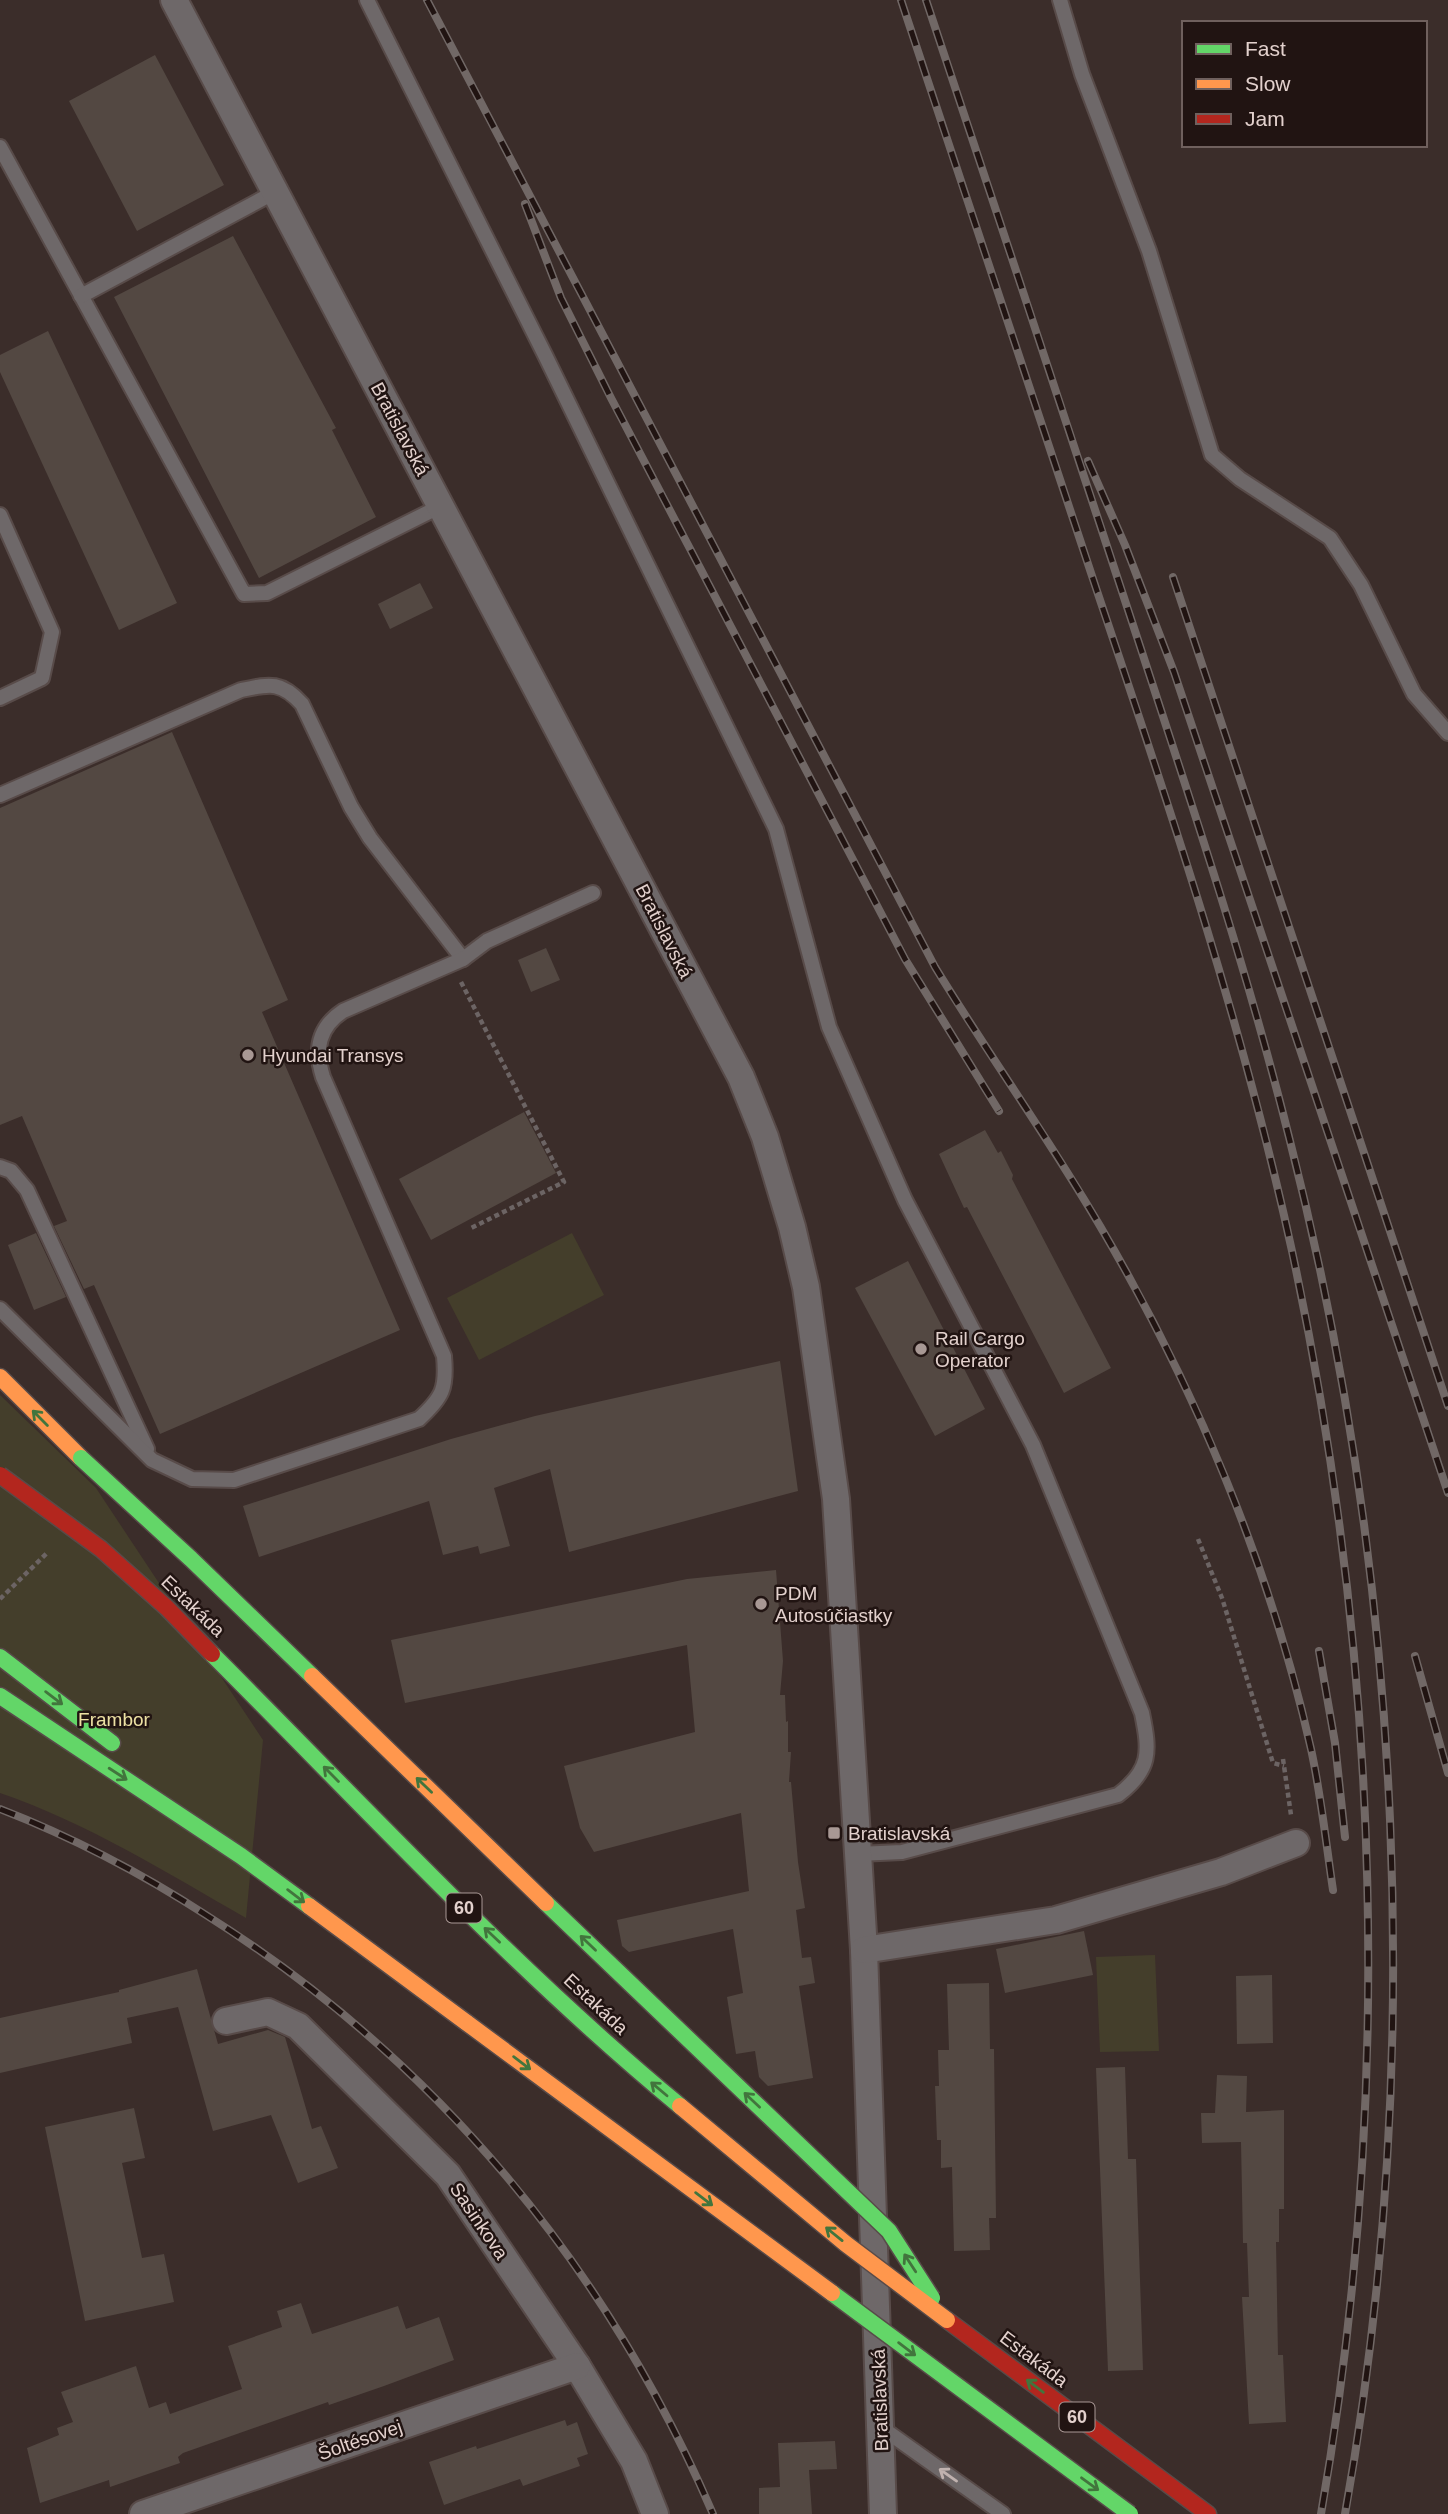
<svg xmlns="http://www.w3.org/2000/svg" width="1448" height="2514" viewBox="0 0 1448 2514" font-family="Helvetica,sans-serif">
<style>
.green{fill:#443e2b}
.building{fill:#534842}
.lines{fill:none;stroke-linecap:round;stroke-linejoin:round}
.lane-casing{stroke:#584b49;stroke-width:18}
.street-casing{stroke:#584b49;stroke-width:30}
.fast-casing{stroke:#584b49;stroke-width:19}
.slow-casing{stroke:#584b49;stroke-width:19}
.jam-casing{stroke:#584b49;stroke-width:19}
.path{stroke:#6c6464;stroke-width:4.5;stroke-dasharray:5 3.5;stroke-linecap:butt}
.lane{stroke:#6e6869;stroke-width:14}
.street{stroke:#6e6869;stroke-width:26}
.fast{stroke:#63d668;stroke-width:16}
.slow{stroke:#ff974d;stroke-width:16}
.jam{stroke:#b3261e;stroke-width:16}
.rail-casing{stroke:#716866;stroke-width:8}
.rail{stroke:#211412;stroke-width:5;stroke-dasharray:16;stroke-linecap:butt}
.fast-bridge-casing{stroke:#584b49;stroke-width:19;stroke-linecap:butt}
.slow-bridge-casing{stroke:#584b49;stroke-width:19;stroke-linecap:butt}
.jam-bridge-casing{stroke:#584b49;stroke-width:19;stroke-linecap:butt}
.fast-bridge{stroke:#63d668;stroke-width:16}
.slow-bridge{stroke:#ff974d;stroke-width:16}
.jam-bridge{stroke:#b3261e;stroke-width:16}
.oneway{stroke:#42753d}
.oneway2{stroke:#c0b2af}
.poi-dot{fill:#a89894;stroke:#211412;stroke-width:2.5}
.labels{text-anchor:middle;dominant-baseline:central;stroke-width:5;stroke-linejoin:round;paint-order:stroke}
.shield{fill:#211412;stroke:#a99895;stroke-width:2}
.shield-label{font-size:18px;font-weight:bold;fill:#e3d1cd}
.street-label{font-size:19px;fill:#e3d1cd;stroke:#211412}
.poi-label{font-size:19px;fill:#e3d1cd;stroke:#211412;text-anchor:start}
.park-label{font-size:19px;fill:#ece0a3;stroke:#211412}
</style>
<rect width="100%" height="100%" fill="#3b2d2a"/>
<g class="green">
<path d="M572,1233L604,1295L479,1360L447,1298Z"/>
<path d="M0,1395L96,1488L263,1740L246,1918C166,1872 87,1823 0,1793Z"/>
<path d="M1155,1955L1159,2051L1100,2052L1096,1957Z"/>
</g>
<g class="building">
<path d="M155,55L224,185L137,231L69,101Z"/>
<path d="M233,236L336,428L332,430L376,517L259,578L114,297Z"/>
<path d="M48,331L177,603L119,630L0,372V355Z"/>
<path d="M420,583L433,608L390,629L378,604Z"/>
<path d="M172,732L288,1000L262,1012L400,1330L160,1434L94,1285L84,1289L54,1226L67,1221L22,1116L0,1125V808Z"/>
<path d="M546,948L560,980L531,992L518,960Z"/>
<path d="M524,1112L556,1173L431,1240L399,1179Z"/>
<path d="M985,1130L998,1153L1001,1151L1013,1175L1012,1179L1111,1368L1064,1393L967,1207L964,1208L939,1154Z"/>
<path d="M36,1233L66,1297L34,1310L8,1245Z"/>
<path d="M908,1261L985,1409L935,1436L855,1288Z"/>
<path d="M780,1361L798,1491L569,1552L550,1469L494,1488L510,1546L480,1554L478,1546L443,1555L429,1501L259,1557L243,1506L451,1439L535,1416Z"/>
<path d="M776,1570L783,1661L780,1695H785L786,1722L788,1721V1752H791L789,1782H791L798,1862L805,1908L796,1910L802,1958L811,1957L815,1983L799,1986L813,2078L768,2086L759,2077L755,2051L736,2054L727,1997L743,1993L733,1929L629,1952L622,1946L617,1920L749,1891L741,1813L594,1852L580,1828L564,1766L695,1732L687,1645L405,1703L391,1640L687,1579Z"/>
<path d="M1084,1931L1093,1975L1005,1993L996,1949Z"/>
<path d="M197,1969L218,2044L268,2030L285,2037L312,2129L321,2126L338,2168L298,2183L271,2115L213,2131L178,2007L127,2018L132,2043L0,2073V2018L119,1992V1990Z"/>
<path d="M1272,1975L1273,2043L1237,2044L1236,1976Z"/>
<path d="M989,1983L990,2049H994L996,2218H989L990,2250L954,2251L952,2167L941,2168V2140H937L935,2086H939L938,2050H949L947,1984Z"/>
<path d="M1125,2067L1128,2159H1136L1143,2370L1108,2371L1096,2068Z"/>
<path d="M1217,2075L1247,2076L1246,2112L1284,2110V2209H1279V2242H1276L1278,2355H1283L1286,2422L1249,2424L1242,2297H1249L1247,2243H1243L1241,2142L1202,2143L1201,2113H1215Z"/>
<path d="M134,2108L145,2158L122,2163L142,2258L164,2254L174,2302L85,2321L45,2127Z"/>
<path d="M301,2303L312,2334L398,2306L406,2329L439,2317L454,2360L384,2386L329,2405L328,2402L183,2453L178,2457L180,2463L110,2487L109,2480L40,2503L27,2448L59,2435L57,2428L73,2422L61,2392L136,2366L149,2408L166,2402L170,2414L242,2389L228,2346L282,2327L277,2311Z"/>
<path d="M565,2420L567,2426L577,2422L588,2454L577,2458L580,2466L523,2486L520,2479L444,2505L429,2462L476,2446L477,2449Z"/>
<path d="M835,2441L837,2469L809,2470L812,2514H759V2488L780,2487L778,2443Z"/>
</g>
<g class="lines">
<g class="lane-casing">
<g id="lane">
<path d="M367,0L545,355L776,829L829,1027L905,1200L1033,1445L1142,1713C1150,1752 1151,1770 1118,1795L902,1852L858,1854"/>
<path d="M1060,0L1082,74L1149,251L1212,455L1240,479L1330,538L1361,585L1414,694L1448,733"/>
<path d="M0,147L244,594L267,593L441,506"/>
<path d="M81,296L275,192"/>
<path d="M0,515L52,632L42,678L0,698"/>
<path d="M0,795L241,690C270,684 281,681 302,704L351,807L370,838L463,959"/>
<path d="M0,1167L11,1171L27,1190L147,1449"/>
<path d="M0,1309L152,1460L192,1479L234,1480L419,1419C443,1397 447,1388 444,1356L323,1077C314,1049 319,1027 343,1011L463,959L487,941L593,893"/>
<path d="M882,2428L1003,2514"/>
</g>
</g>
<g class="street-casing">
<g id="street">
<path d="M174,0L741,1077L765,1137L792,1227L806,1287L836,1499L864,1950L883,2514"/>
<path d="M864,1950L1056,1920L1221,1872L1296,1843"/>
<path d="M226,2021L268,2012L298,2026L448,2175L577,2366L634,2461L655,2514"/>
<path d="M143,2514L577,2366"/>
</g>
</g>
<g class="fast-casing">
<g id="fast">
<path d="M0,1657L112,1743"/>
<path d="M0,1696L241,1856L309,1906"/>
</g>
</g>
<g class="slow-casing">
<g id="slow">
<path d="M0,1377L81,1458"/>
<path d="M309,1906L467,2023"/>
</g>
</g>
<g class="jam-casing">
<path id="jam" d="M947,2320L1208,2514"/>
</g>
<g class="path">
<path d="M461,982L564,1182L469,1229"/>
<path d="M1198,1539L1222,1598L1273,1763L1284,1766"/>
<path d="M0,1599L47,1553"/>
<path d="M1283,1759L1291,1815"/>
</g>
<use href="#lane" class="lane"/>
<use href="#street" class="street"/>
<use href="#fast" class="fast"/>
<use href="#slow" class="slow"/>
<use href="#jam" class="jam"/>
<g class="rail-casing">
<g id="rail">
<path d="M427,0L935,967C988,1054 1048,1137 1100,1226C1195,1387 1270,1566 1311,1749C1321,1795 1326,1843 1333,1890"/>
<path d="M901,0C966,197 1032,394 1097,591C1170,808 1243,1026 1292,1251C1381,1666 1394,2095 1321,2514"/>
<path d="M926,0C997,213 1068,427 1138,640C1192,805 1247,969 1289,1137C1403,1584 1426,2059 1345,2514"/>
<path d="M525,204L561,298L611,398L905,959L999,1111"/>
<path d="M1088,461L1125,545L1174,672L1448,1493"/>
<path d="M1173,577L1448,1406"/>
<path d="M1319,1651L1335,1743L1345,1837"/>
<path d="M1415,1656L1448,1773"/>
<path d="M0,1809C72,1837 141,1873 206,1915C436,2060 606,2265 713,2514"/>
</g>
</g>
<use href="#rail" class="rail"/>
<g class="fast-bridge-casing">
<g id="fast-bridge">
<path d="M81,1458L191,1559L312,1676"/>
<path d="M212,1654C365,1807 513,1968 680,2106"/>
<path d="M546,1903L889,2231L932,2298"/>
<path d="M832,2293L1130,2514"/>
</g>
</g>
<g class="slow-bridge-casing">
<g id="slow-bridge">
<path d="M312,1676L546,1903"/>
<path d="M467,2023L832,2293"/>
<path d="M680,2106L846,2244L947,2320"/>
</g>
</g>
<g class="jam-bridge-casing">
<path id="jam-bridge" d="M0,1475L101,1549L167,1608L212,1654"/>
</g>
<use href="#fast-bridge" class="fast-bridge"/>
<use href="#slow-bridge" class="slow-bridge"/>
<use href="#jam-bridge" class="jam-bridge"/>
</g>
<defs><path id="oneway-shaft" d="M-6 0H5M1.5-3L5.5 0L1.5 3" fill="none" stroke-width="1.6" stroke-linecap="round" stroke-linejoin="round" transform="scale(1.75)"/></defs>
<g class="oneway">
<use href="#oneway-shaft" transform="translate(40 1418) rotate(-135)"/>
<use href="#oneway-shaft" transform="translate(54 1698) rotate(37)"/>
<use href="#oneway-shaft" transform="translate(118 1774) rotate(33)"/>
<use href="#oneway-shaft" transform="translate(331 1774) rotate(-135)"/>
<use href="#oneway-shaft" transform="translate(424 1785) rotate(-136)"/>
<use href="#oneway-shaft" transform="translate(296 1896) rotate(37)"/>
<use href="#oneway-shaft" transform="translate(492 1935) rotate(-137)"/>
<use href="#oneway-shaft" transform="translate(588 1943) rotate(-136)"/>
<use href="#oneway-shaft" transform="translate(522 2063) rotate(37)"/>
<use href="#oneway-shaft" transform="translate(659 2089) rotate(-140)"/>
<use href="#oneway-shaft" transform="translate(752 2100) rotate(-137)"/>
<use href="#oneway-shaft" transform="translate(704 2199) rotate(37)"/>
<use href="#oneway-shaft" transform="translate(834 2234) rotate(-141)"/>
<use href="#oneway-shaft" transform="translate(910 2263) rotate(-123)"/>
<use href="#oneway-shaft" transform="translate(907 2349) rotate(37)"/>
<use href="#oneway-shaft" transform="translate(1035 2386) rotate(-143)"/>
<use href="#oneway-shaft" transform="translate(1090 2484) rotate(36)"/>
</g>
<use class="oneway2" href="#oneway-shaft" transform="translate(948 2475) rotate(-145)"/>
<g class="poi-dot">
<circle cx="248" cy="1055" r="7"/>
<circle cx="921" cy="1349" r="7"/>
<circle cx="761" cy="1604" r="7"/>
<rect x="827" y="1826" width="14" height="14" rx="3.5"/>
</g>
<g class="labels">
<g class="shield">
<rect x="446.5" y="1893.5" width="35" height="29" rx="5"/>
<rect x="1059.5" y="2402.5" width="35" height="29" rx="5"/>
</g>
<g class="shield-label">
<text x="464" y="1908">60</text>
<text x="1077" y="2417">60</text>
</g>
<g class="street-label">
<text transform="translate(400 429) rotate(62)">Bratislavská</text>
<text transform="translate(664 931) rotate(63)">Bratislavská</text>
<text transform="translate(193 1606) rotate(44)">Estakáda</text>
<text transform="translate(596 2004) rotate(43)">Estakáda</text>
<text transform="translate(479 2221) rotate(56)">Sasinkova</text>
<text transform="translate(1034 2359) rotate(37)">Estakáda</text>
<text transform="translate(880 2400) rotate(-92)">Bratislavská</text>
<text transform="translate(360 2440) rotate(-19)">Šoltésovej</text>
</g>
<g class="poi-label">
<text x="262" y="1055">Hyundai Transys</text>
<text x="935" y="1338">Rail Cargo<tspan x="935" dy="22">Operator</tspan></text>
<text x="775" y="1593">PDM<tspan x="775" dy="22">Autosúčiastky</tspan></text>
<text x="848" y="1833">Bratislavská</text>
</g>
<g class="park-label">
<text x="114" y="1719">Frambor</text>
</g>
</g>
<rect x="1182" y="21" width="245" height="126" fill="#211412" stroke="#6f605d" stroke-width="2"/>
<rect x="1196" y="44" width="35" height="10" fill="#63d668" stroke="#6f605d" stroke-width="2"/>
<text x="1245" y="56" font-size="21" fill="#e3d1cd">Fast</text>
<rect x="1196" y="79" width="35" height="10" fill="#ff974d" stroke="#6f605d" stroke-width="2"/>
<text x="1245" y="91" font-size="21" fill="#e3d1cd">Slow</text>
<rect x="1196" y="114" width="35" height="10" fill="#b3261e" stroke="#6f605d" stroke-width="2"/>
<text x="1245" y="126" font-size="21" fill="#e3d1cd">Jam</text>
</svg>
